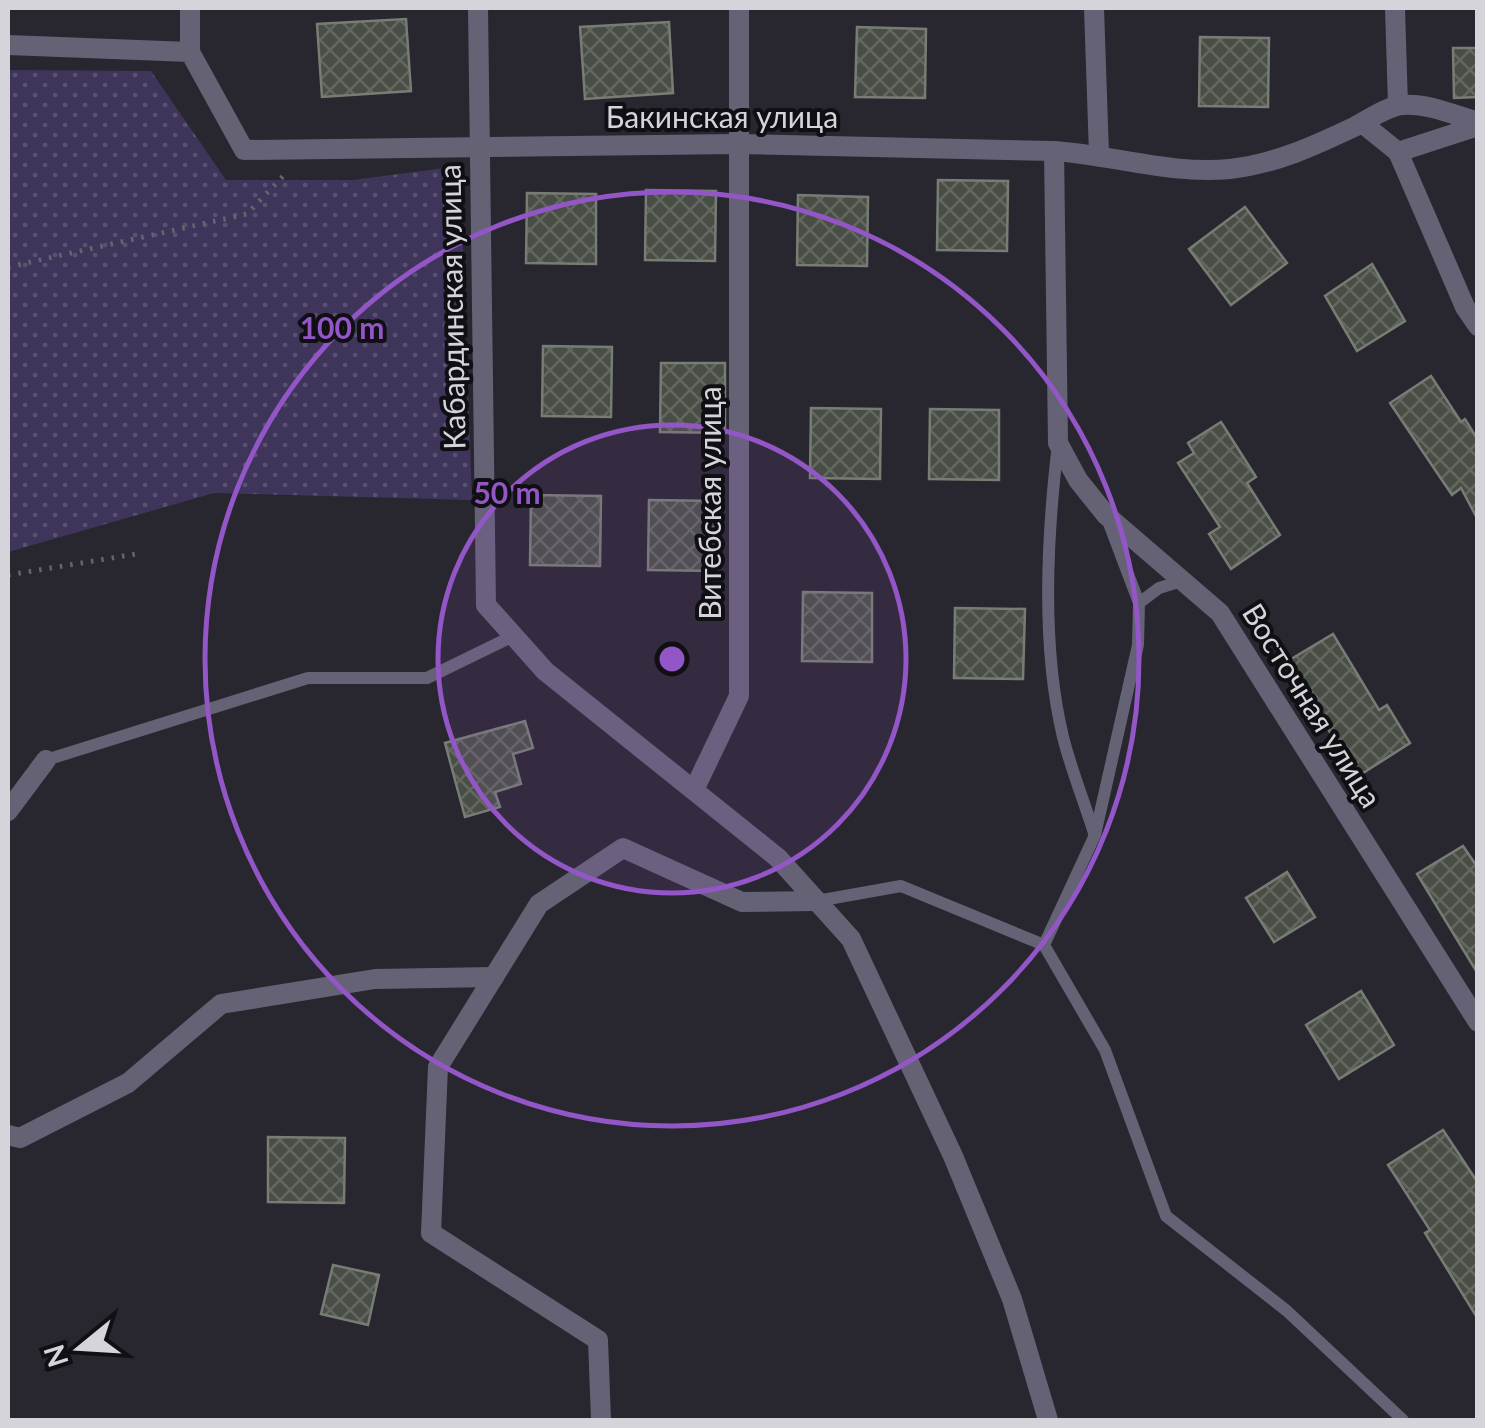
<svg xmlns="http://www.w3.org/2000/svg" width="1485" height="1428" viewBox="0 0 1485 1428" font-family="Lato,sans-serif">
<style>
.park{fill:url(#park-dots)}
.building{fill:url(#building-cross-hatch);stroke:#777d74;stroke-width:2.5}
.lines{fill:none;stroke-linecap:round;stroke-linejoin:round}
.path{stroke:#66656c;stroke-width:5;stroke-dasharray:2.5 8;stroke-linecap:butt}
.service{stroke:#666276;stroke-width:12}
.minor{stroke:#666276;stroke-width:20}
.tertiary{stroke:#666276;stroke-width:20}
.ring{fill:none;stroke:#9256c6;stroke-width:5}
.labels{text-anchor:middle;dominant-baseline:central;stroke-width:8;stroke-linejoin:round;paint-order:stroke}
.street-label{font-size:30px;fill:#d5d4da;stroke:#101014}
.centre{fill:#9256c6;stroke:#101014;stroke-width:5}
.ring-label{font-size:30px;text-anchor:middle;font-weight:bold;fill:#9256c6;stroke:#101014;stroke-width:8;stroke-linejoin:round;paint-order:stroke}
</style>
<defs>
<pattern id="park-dots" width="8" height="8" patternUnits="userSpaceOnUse" patternTransform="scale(2.5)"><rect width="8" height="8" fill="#3f355b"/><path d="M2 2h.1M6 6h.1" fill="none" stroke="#5a5172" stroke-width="1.8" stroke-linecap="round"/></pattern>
<pattern id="building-cross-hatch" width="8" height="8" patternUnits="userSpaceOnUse" patternTransform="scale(2.5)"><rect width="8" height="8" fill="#484e45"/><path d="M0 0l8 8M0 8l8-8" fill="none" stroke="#62675f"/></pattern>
</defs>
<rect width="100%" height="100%" fill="#28262f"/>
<path class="park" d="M8,70L151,71L226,180H353L460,166L472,500L214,493L8,552Z"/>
<g class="building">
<path d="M406,19L411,91L322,97L317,24Z"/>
<path d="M669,22L673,93L585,99L580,27Z"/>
<path d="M857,27L926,29L925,98L855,97Z"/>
<path d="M1200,37L1269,38L1268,107L1199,106Z"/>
<path d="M1453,48H1478V97L1454,98Z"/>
<path d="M938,180L1008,181L1007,251L937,250Z"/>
<path d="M646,190L716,191L715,261L645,260Z"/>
<path d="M527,193L596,194V264L526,263Z"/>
<path d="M798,195L868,197L867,266L797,265Z"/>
<path d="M1245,207L1287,263L1231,305L1189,249Z"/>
<path d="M1372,264L1405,321L1357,351L1325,296Z"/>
<path d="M543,346L612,347L611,417L542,416Z"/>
<path d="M661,363H725V433L660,432Z"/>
<path d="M1431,376L1461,422L1465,419L1478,440V520L1461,488L1452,495L1390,403Z"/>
<path d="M811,408L881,409L880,479L810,478Z"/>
<path d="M930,409L999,410V480L929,479Z"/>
<path d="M1221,422L1256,477L1247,483L1280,535L1231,569L1209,534L1220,527L1178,463L1194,453L1188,443Z"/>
<path d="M531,495L601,496L600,566L530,565Z"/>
<path d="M649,500L719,501L718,571L648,570Z"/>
<path d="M803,592L872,593V662L802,661Z"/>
<path d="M955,608L1025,609L1023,679L954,678Z"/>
<path d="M1333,634L1379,710L1387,705L1410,743L1349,782L1325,745L1334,739L1288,661Z"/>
<path d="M525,721L533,748L513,754L521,784L495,792L500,807L465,817L445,743Z"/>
<path d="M1463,846L1478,868V974L1417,874Z"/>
<path d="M1287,872L1315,917L1274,942L1246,898Z"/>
<path d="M1361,991L1394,1045L1339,1079L1306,1025Z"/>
<path d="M1443,1130L1478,1183V1319L1425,1233L1430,1230L1388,1165Z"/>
<path d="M268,1137L345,1138L344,1203L268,1202Z"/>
<path d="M333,1265L379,1275L368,1325L321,1314Z"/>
</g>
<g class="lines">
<g class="path">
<path d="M8,267L247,214L286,173"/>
<path d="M8,575L136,554"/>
</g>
<g class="service">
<path d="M1058,444C1047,537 1041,645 1063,737C1071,769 1084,801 1094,833"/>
<path d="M1108,521L1139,603"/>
<path d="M46,760L308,678H427L513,636"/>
<path d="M817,901L901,886L1044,945L1095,835L1138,645L1139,603L1159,588L1185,580"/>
<path d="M1044,945L1105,1050L1166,1216L1287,1311L1403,1420"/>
</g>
<g class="minor">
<path d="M1094,8L1099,154"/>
<path d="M1395,8L1398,105"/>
<path d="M8,45L190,52L244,150L738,144L1054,151C1112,155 1173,175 1230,169C1275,164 1314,146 1354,127C1368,120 1387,106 1403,105C1428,103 1454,115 1478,122"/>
<path d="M190,52V8"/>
<path d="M1362,123L1398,152L1478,126"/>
<path d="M1054,151L1058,443L1078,480L1106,515L1220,613L1478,1022"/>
<path d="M1398,152L1465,307L1478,326"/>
<path d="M694,790L739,696V8"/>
<path d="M8,811L46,760"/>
<path d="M8,1135L20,1138L128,1083L221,1004L375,979L494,977"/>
<path d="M601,1420L598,1340L431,1233L438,1067L539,904L623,848L742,902L817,901"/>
</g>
<path class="tertiary" d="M478,8L486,605L545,671L778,858L851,939L953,1156L1012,1299L1048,1420"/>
</g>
<circle cx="672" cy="659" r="234" fill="#9256c6" fill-opacity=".12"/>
<g class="ring">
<circle cx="672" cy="659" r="234"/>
<circle cx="672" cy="659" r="467"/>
</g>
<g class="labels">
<g class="street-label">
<text x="722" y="116">Бакинская улица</text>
<text transform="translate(451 307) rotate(-91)">Кабардинская улица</text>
<text transform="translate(709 503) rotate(-90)">Витебская улица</text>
<text transform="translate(1313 705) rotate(58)">Восточная улица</text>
</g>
</g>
<circle cx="672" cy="659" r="15" class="centre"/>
<g class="ring-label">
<text x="342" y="339">100 m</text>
<text x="507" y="504">50 m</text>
</g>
<rect width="1485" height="1428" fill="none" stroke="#d5d4da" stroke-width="20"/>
<g transform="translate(80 1348) rotate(252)" stroke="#101014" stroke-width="8" paint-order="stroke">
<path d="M0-8L18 38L0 25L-18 38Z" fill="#d5d4da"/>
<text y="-15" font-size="28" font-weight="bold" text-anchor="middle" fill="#d5d4da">N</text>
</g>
</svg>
